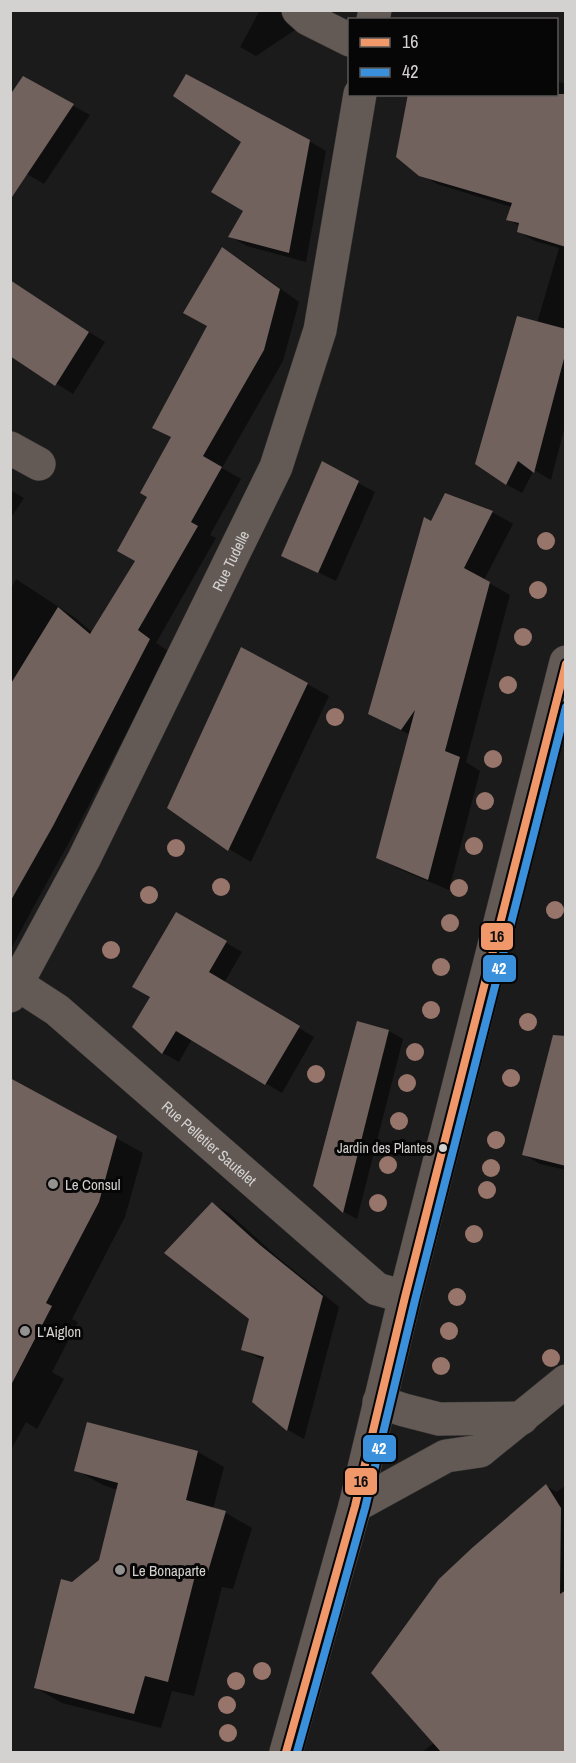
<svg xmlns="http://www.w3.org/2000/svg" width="576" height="1763" viewBox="0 0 576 1763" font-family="'Archivo Narrow',sans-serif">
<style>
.shadow{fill:#0007}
.building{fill:#71625e}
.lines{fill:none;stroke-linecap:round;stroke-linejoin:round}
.minor-casing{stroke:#363534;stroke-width:34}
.minor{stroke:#635a56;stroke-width:33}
.bus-1-casing{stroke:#070606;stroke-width:12}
.bus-2-casing{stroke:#070606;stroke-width:12}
.bus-1{stroke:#f0986a;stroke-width:8}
.bus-2{stroke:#3a90db;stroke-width:8}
.tree{fill:#97756a}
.bus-dot{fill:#d4d2d1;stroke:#070606;stroke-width:2}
.poi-dot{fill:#949291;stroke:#070606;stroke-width:2}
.labels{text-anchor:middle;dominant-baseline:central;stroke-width:6;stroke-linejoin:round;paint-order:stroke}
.bus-label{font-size:14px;fill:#d4d2d1;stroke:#070606;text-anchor:end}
.street-label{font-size:15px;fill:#d4d2d1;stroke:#070606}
.poi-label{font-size:15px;fill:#d4d2d1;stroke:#070606;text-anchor:start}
.line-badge{stroke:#070606;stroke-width:2}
.badge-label{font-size:16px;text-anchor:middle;font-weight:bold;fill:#fff}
.pale-badge-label{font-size:16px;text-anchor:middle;font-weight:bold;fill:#111}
</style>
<rect width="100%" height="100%" fill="#1c1b1b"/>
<g class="shadow">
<path d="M260,10H300L298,28L256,56L240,47Z"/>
<path d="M23,78L90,115L44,184L10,164Z"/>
<path d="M556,81L566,84V422L551,480L534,470L522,493L506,484L537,323L559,248L535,241L519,232L520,226L508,220L512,207L437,184L420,174L556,94Z"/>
<path d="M243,141H309L326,151L306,262L247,246L230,236L245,210Z"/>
<path d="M222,249L241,260L299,302L283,361L222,468L241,479L210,535L216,538L156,643L168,651L162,665L72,837L33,908L10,951V590L16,579L74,617L93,633L137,561L149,497L172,438L154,427L209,326Z"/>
<path d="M10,281L105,342L73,394L10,354Z"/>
<path d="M358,483L375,492L336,581L283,555Z"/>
<path d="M10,490L24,498L10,519Z"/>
<path d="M492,512L513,524L484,580L510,595L466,762L480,771L449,890L399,869L378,857L410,735L370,714L432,523Z"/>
<path d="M307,684L329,696L251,862L229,849L168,808Z"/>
<path d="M176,914L242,952L224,983L314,1037L282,1093L192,1039L179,1062L163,1053L134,1027L152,997Z"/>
<path d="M358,1023L389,1031L403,1039L357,1219L344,1212L315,1186Z"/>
<path d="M27,1089L143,1153L125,1217L72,1319L78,1322L52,1372L64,1379L37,1429L26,1422L10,1452V1121Z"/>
<path d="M566,1095V1170L540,1164L523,1154Z"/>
<path d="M212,1204L229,1213L276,1256L339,1307L304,1439L288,1430L254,1402L265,1361L242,1349L251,1318Z"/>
<path d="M88,1424L198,1452L224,1467L213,1509L226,1513L252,1528L233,1589L222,1587L194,1696L172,1691L161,1728L62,1703L36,1688L73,1584L100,1561L118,1490L103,1485L76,1470Z"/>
<path d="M566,1485V1752H422L434,1743L546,1486L557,1492Z"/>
</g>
<g class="building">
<path d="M186,74L310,140L289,253L228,237L243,211L211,192L241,142L173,96Z"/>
<path d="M23,76L74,104L10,200V95Z"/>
<path d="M408,94H566V247L517,232L519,223L506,220L512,203L419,176L396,157Z"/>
<path d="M222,247L280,289L264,350L203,456L222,467L191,522L198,526L138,630L150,639L53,826L10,902V685L58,607L90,634L135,561L117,551L147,497L140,493L171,437L152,428L207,326L183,313Z"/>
<path d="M10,280L89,332L55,386L10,356Z"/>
<path d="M517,316L566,329V351L534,473L518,461L506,485L475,464Z"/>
<path d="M322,461L359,481L318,573L281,556Z"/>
<path d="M445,493L493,511L464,568L490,582L445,751L460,757L428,880L376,858L415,710L401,730L368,714L424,517L431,521Z"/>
<path d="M241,647L308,683L228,851L167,808Z"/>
<path d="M176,912L227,941L209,972L300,1026L265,1085L176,1031L162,1054L132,1027L150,997L132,987Z"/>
<path d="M357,1021L389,1030L343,1213L313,1186Z"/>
<path d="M553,1035L566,1036V1166L522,1155Z"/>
<path d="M10,1078L117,1136L99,1202L46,1303L52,1306L10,1387Z"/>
<path d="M212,1202L260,1245L323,1296L287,1431L252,1402L264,1357L241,1350L249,1319L164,1253Z"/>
<path d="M87,1422L198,1451L186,1500L226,1511L207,1575L196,1572L168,1682L145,1676L134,1714L34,1688L61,1579L72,1582L99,1560L118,1483L74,1471Z"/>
<path d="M546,1484L561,1508L560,1594L566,1590V1752H441L371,1673L439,1579L472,1548Z"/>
</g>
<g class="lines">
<g class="minor-casing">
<g id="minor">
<path d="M298,10L308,19L350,40"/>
<path d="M373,20L375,10"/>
<path d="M10,448L39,464"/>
<path id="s1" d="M17,984L57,1010L377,1289L405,1297"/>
<path id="s2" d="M10,996L84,859L276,467L320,330L360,94"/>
<path d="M379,1402L404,1410L439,1419L522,1418"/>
<path d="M355,1506L446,1456L480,1451L566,1381"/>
<path d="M286,1752L355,1506L405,1297L566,662"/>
</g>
</g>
<use href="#minor" class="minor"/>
<g class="bus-1-casing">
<path id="bus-1" d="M286,1752L355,1506L405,1297L566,664"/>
</g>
<g class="bus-2-casing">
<path id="bus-2" d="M297,1752L365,1508L415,1300L566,707"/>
</g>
<use href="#bus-1" class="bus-1"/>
<use href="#bus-2" class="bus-2"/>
</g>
<g class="tree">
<circle cx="546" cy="541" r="9"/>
<circle cx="538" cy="590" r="9"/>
<circle cx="523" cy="637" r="9"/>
<circle cx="508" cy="685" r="9"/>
<circle cx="335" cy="717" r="9"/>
<circle cx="493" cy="759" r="9"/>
<circle cx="485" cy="801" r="9"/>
<circle cx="474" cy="846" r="9"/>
<circle cx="176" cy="848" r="9"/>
<circle cx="221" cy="887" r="9"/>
<circle cx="459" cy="888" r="9"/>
<circle cx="149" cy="895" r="9"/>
<circle cx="555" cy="910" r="9"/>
<circle cx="450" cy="923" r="9"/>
<circle cx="111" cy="950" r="9"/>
<circle cx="441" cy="967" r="9"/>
<circle cx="431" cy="1010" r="9"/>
<circle cx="528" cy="1022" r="9"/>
<circle cx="415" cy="1052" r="9"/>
<circle cx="316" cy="1074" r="9"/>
<circle cx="511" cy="1078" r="9"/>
<circle cx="407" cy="1083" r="9"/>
<circle cx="399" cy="1121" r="9"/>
<circle cx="496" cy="1140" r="9"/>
<circle cx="388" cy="1165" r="9"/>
<circle cx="491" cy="1168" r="9"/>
<circle cx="487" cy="1190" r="9"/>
<circle cx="378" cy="1203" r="9"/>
<circle cx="474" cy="1234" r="9"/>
<circle cx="457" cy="1297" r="9"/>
<circle cx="449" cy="1331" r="9"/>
<circle cx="551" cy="1358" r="9"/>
<circle cx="441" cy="1366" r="9"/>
<circle cx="262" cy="1671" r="9"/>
<circle cx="236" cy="1681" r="9"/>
<circle cx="227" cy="1705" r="9"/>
<circle cx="228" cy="1733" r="9"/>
</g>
<circle class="bus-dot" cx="443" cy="1148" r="5"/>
<g class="poi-dot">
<circle cx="53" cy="1184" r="6"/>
<circle cx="25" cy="1331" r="6"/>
<circle cx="120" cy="1570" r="6"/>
</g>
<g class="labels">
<g class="bus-label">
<text x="432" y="1148">Jardin des Plantes</text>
</g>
<g class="street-label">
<text stroke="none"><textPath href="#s2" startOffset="488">Rue Tudelle</textPath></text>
<text stroke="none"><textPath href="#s1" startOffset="250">Rue Pelletier Sautelet</textPath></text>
</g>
<g class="poi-label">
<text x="65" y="1184">Le Consul</text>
<text x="37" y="1331">L'Aiglon</text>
<text x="132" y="1570">Le Bonaparte</text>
</g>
</g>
<g class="line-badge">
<rect x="480" y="922" width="34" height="29" rx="6" fill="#f0986a"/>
<rect x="482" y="954" width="35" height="29" rx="6" fill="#3a90db"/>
<rect x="362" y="1434" width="35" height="29" rx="6" fill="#3a90db"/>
<rect x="344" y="1467" width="34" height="29" rx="6" fill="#f0986a"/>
</g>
<g class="badge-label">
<text x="499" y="974">42</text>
<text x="379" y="1454">42</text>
</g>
<g class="pale-badge-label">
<text x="497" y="942">16</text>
<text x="361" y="1487">16</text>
</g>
<rect width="576" height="1763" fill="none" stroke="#d4d2d1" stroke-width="24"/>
<rect x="348" y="18" width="210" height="78" fill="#070606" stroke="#595857" stroke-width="1.5"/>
<rect x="360" y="38" width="30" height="9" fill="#f0986a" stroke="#595857" stroke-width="1.5"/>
<text x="402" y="48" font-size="18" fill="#d4d2d1">16</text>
<rect x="360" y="68" width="30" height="9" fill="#3a90db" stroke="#595857" stroke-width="1.5"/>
<text x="402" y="78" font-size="18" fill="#d4d2d1">42</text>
</svg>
